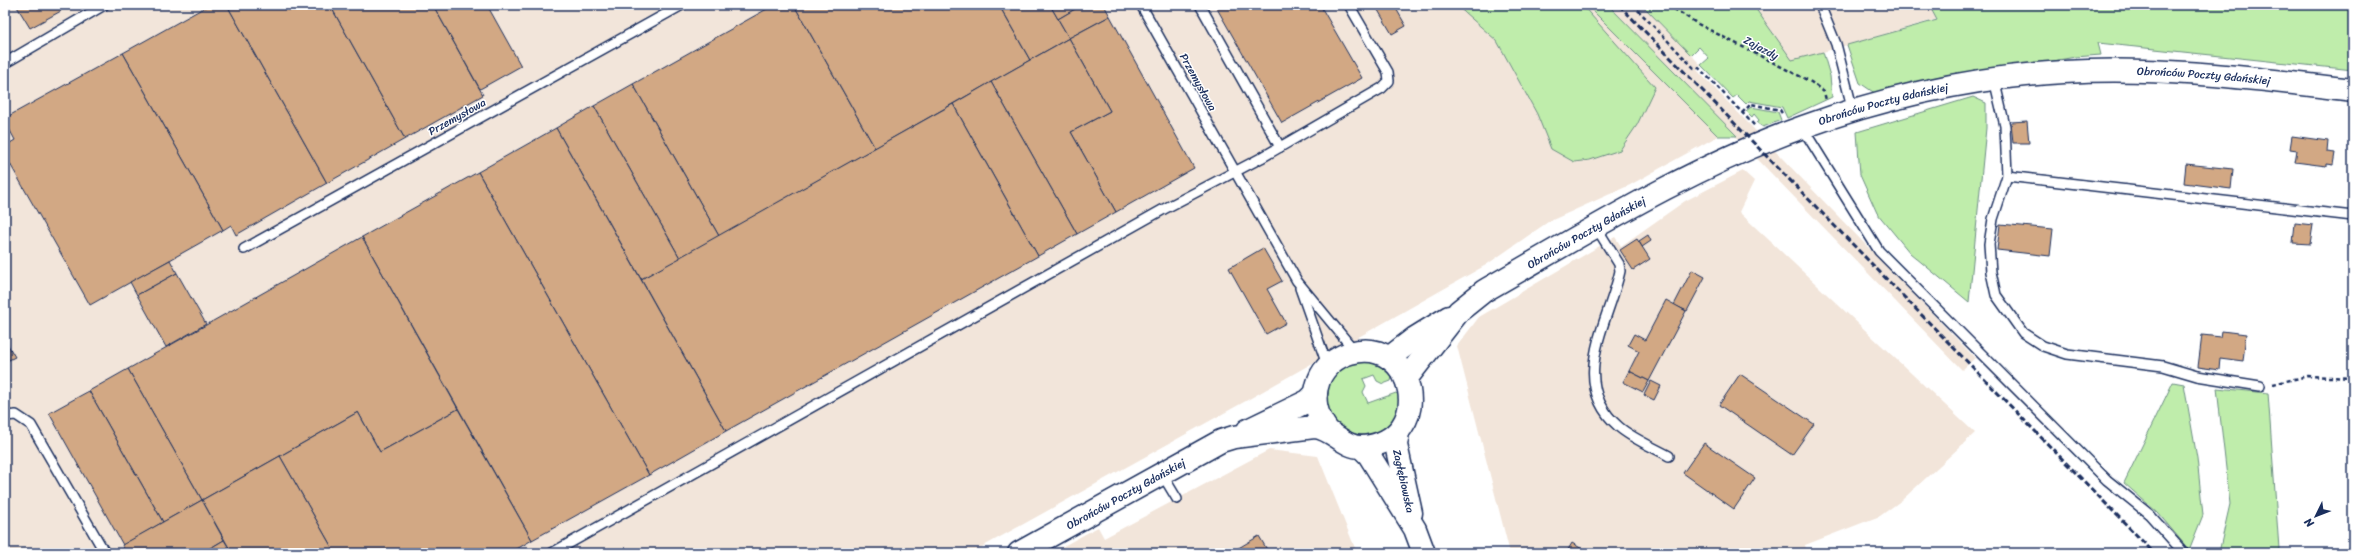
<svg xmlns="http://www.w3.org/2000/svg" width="2358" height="558" viewBox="0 0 2358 558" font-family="Sriracha,sans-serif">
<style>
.built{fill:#f2e5da}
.green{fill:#bfedab;stroke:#6d8e84}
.building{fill:#d2a884;stroke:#1b2f5e}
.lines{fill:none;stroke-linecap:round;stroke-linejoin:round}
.lane-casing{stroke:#1b2f5e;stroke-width:12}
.secondary-casing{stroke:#1b2f5e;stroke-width:25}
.path{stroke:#1b2f5e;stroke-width:2.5;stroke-dasharray:4 3;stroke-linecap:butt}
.lane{stroke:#fff;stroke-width:9}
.secondary{stroke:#fff;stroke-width:22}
.rail{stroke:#1b2f5e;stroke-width:3;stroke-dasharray:6 3;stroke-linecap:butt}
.labels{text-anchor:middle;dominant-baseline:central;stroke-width:3;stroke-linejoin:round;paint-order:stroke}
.street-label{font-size:11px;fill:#1b2f5e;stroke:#fff}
</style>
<rect width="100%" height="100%" fill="#fff"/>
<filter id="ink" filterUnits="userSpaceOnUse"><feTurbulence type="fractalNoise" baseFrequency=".025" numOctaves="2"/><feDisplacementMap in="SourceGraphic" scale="8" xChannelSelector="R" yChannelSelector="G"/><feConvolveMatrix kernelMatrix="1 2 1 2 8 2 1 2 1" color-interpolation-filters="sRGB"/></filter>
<g filter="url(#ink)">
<g class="built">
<path d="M5,5H1587L1718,136L1630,185L1548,222L1486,265L1244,402L971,553H5Z"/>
<path d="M1608,5H1642L1701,65L1697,70L1975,358L1962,370Z"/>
<path d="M1753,5H1929L1937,19L1792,61Z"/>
<path d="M1743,171L1754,181L1739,212L1975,433L1902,500L1880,516L1805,545L1807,553H1510L1457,346L1479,317L1615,237L1621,246L1685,201Z"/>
<path d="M1269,450L1318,456L1357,553H1051L1098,527L1104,538Z"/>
</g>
<g class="green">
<path d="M1456,5H1582L1655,87L1637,125L1620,150L1590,160L1574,162L1551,149L1537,114L1497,41Z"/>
<path d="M1587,5H1608L1737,136H1718Z"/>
<path d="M1642,5H1753L1792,60L1823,52L1830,76L1832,97L1787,118L1782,107L1749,101L1746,104L1737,95L1733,98L1701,65L1709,58L1699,47L1691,55Z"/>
<path d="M1929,5H2353V70L2098,43L2101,55L2075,57L1876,94L1860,83L1847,45L1937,20Z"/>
<path d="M1973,97L1986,103V128L1969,302L1910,253L1877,213L1860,175L1857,132Z"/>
<path d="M1751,107L1778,112L1781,120L1763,127L1757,123L1759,120L1754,114L1752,117L1746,111Z"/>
<path d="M1368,362L1379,365L1392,377L1391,381L1383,384L1377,381L1374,375L1363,379L1366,386L1363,392L1368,403L1396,393L1401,396C1395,420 1395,428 1369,435C1323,447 1302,364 1368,362Z"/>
<path d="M2173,382L2184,384L2197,458L2203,515L2189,550L2158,513L2124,483Z"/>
<path d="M2217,388L2268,393L2279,549L2275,553H2223L2220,548L2230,504Z"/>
</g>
<g class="building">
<path d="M16,5H58L61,11L30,28Z"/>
<path d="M209,5H227L327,183L236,235L231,225L223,230L123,53Z"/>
<path d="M227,5H330L405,139L327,183Z"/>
<path d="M330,5H433L483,95L405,139Z"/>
<path d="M433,5H487L521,66L480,89Z"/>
<path d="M774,5H794L875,148L719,236L633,84Z"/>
<path d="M794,5H999L1030,60L875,148Z"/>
<path d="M999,5H1050L1069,38L1030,60Z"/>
<path d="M1050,5H1082L1058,19Z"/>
<path d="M1082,5H1104L1110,16L1069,38L1058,19Z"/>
<path d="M1215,5H1320L1362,78L1282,123Z"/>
<path d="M1375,5H1394L1406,26L1392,34Z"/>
<path d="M1110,16L1194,168L1116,212L1071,132L1110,111L1069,38Z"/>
<path d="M1069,38L1110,111L1071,132L1116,212L1077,234L991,82Z"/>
<path d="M123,53L223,230L90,305L5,155V146L15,140L7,125L5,126V118Z"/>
<path d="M991,82L1077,234L1038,256L953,104Z"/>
<path d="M633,84L719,236L680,258L594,106Z"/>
<path d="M5,91L10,99L5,102Z"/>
<path d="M953,104L1038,256L726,431L641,279Z"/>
<path d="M594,106L680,258L641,279L556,128Z"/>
<path d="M2027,121L2029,143H2013L2011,122Z"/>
<path d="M556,128L726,431L649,475L478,172Z"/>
<path d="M2292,136L2328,141L2327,152L2335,153L2333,165L2326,164V166L2295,162L2297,150L2290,149Z"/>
<path d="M2186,164L2233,169L2231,189L2184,183Z"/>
<path d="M478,172L649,475L532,540L362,237Z"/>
<path d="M2295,223L2313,225L2310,244L2293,243Z"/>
<path d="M2000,224L2053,229L2050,256L1997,250Z"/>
<path d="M1648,235L1651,241L1642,247L1639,241Z"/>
<path d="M362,237L458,409L380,452L358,412L202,500L128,369Z"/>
<path d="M1637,239L1650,259L1633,270L1620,250Z"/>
<path d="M1263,248L1282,281L1267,289L1286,323L1266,334L1229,268Z"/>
<path d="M170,260L177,273L137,295L130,282Z"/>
<path d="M1692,270L1705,277L1687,311L1674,305Z"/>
<path d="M177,273L206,324L166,347L137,295Z"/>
<path d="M1666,300L1686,311L1649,381L1629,371L1639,351L1628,345L1634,334L1645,340Z"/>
<path d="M2222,331L2246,334L2243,361L2220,358L2219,370L2198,367L2202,335L2221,337Z"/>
<path d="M5,340L15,357L5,362Z"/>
<path d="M128,369L202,500L163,522L89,391Z"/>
<path d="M1629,371L1649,381L1643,392L1623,382Z"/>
<path d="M1740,374L1814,424L1792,455L1719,405Z"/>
<path d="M1651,381L1661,386L1654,400L1644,395Z"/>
<path d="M89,391L163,522L123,545L49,413Z"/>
<path d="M458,409L532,540L510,553H335L280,456L358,412L380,452Z"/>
<path d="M1704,443L1755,478L1734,509L1683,473Z"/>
<path d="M280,456L335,553H232L202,500Z"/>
<path d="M202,500L224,540L202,553H126L122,545Z"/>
<path d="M1259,536L1269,553H1230Z"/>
<path d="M224,540L232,553H202Z"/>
<path d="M1572,543L1589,553H1566Z"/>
</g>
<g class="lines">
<g class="lane-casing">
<g id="lane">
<path d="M1141,5L1297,281L1354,350"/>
<path d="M1200,5L1280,147"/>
<path d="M1820,5L1836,44L1853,111"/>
<path d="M5,63L104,5"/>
<path d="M1994,79L2005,126L2007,176L1993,219L1989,244L1991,272L1996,295L2023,333L2043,346L2067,354L2163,366L2197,376L2260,386"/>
<path d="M1802,127L1879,251L2107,480L2149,514L2184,553"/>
<path d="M2007,176L2353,216"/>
<path d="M1596,227L1619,264L1620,271C1609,322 1567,382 1619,427C1633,439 1653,447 1669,456"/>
<path d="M244,249L682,5"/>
<path d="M1300,288L1325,359L1326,366"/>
<path d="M5,416L16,415L31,425L105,553"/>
<path d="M1162,474L1177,499"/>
<path d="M552,553L1164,209L1261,158L1382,88L1389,81L1388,72L1349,5"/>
</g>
</g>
<g class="secondary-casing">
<g id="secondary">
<path d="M1389,358L1415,338L1449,317"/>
<path id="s1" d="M1406,379L1459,311L1484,291C1587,232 1691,167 1803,127C1886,97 1975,77 2064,72C2161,66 2257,79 2353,90"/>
<path d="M1248,430L1308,401L1316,393"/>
<path id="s2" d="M1398,432L1396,445L1411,513"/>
<path d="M1361,447L1369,455L1415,529L1424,553"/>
<path id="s3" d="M1019,553L1221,441L1234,437L1314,427C1333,428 1343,448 1363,447C1438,440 1415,334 1350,353C1336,357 1324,367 1319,380C1312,399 1316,415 1328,431"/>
</g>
</g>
<g class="path">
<path d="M1633,5L1694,68H1699L1755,126"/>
<path d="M1668,5L1698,24L1811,82L1824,92L1826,100"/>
<path d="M1742,113L1751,104L1780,110L1783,115"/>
<path d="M2273,384L2308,376L2353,378"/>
</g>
<use href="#lane" class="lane"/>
<use href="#secondary" class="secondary"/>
<path class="rail" d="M1619,5L2154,553"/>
</g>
</g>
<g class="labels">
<g class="street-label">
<text transform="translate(1761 48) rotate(28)">Zajazdy</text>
<text stroke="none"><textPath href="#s1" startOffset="885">Obrońców Poczty Gdańskiej</textPath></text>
<text transform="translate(1198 82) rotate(61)">Przemysłowa</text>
<text stroke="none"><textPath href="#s1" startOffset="561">Obrońców Poczty Gdańskiej</textPath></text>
<text transform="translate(457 117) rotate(-29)">Przemysłowa</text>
<text stroke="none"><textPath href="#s1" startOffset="236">Obrońców Poczty Gdańskiej</textPath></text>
<text stroke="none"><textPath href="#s2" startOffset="50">Zagłębiowska</textPath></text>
<text stroke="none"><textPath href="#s3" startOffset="122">Obrońców Poczty Gdańskiej</textPath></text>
</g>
</g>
<rect width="2358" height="558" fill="none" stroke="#fff" stroke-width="20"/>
<rect x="10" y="10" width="2338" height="538" fill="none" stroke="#1b2f5e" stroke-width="1.5" filter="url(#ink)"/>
<g transform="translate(2316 516) rotate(227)" stroke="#ffffff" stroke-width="3" paint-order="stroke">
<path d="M0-3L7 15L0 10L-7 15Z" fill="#1b2f5e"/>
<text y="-6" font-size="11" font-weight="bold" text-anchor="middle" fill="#1b2f5e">N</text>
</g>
</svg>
